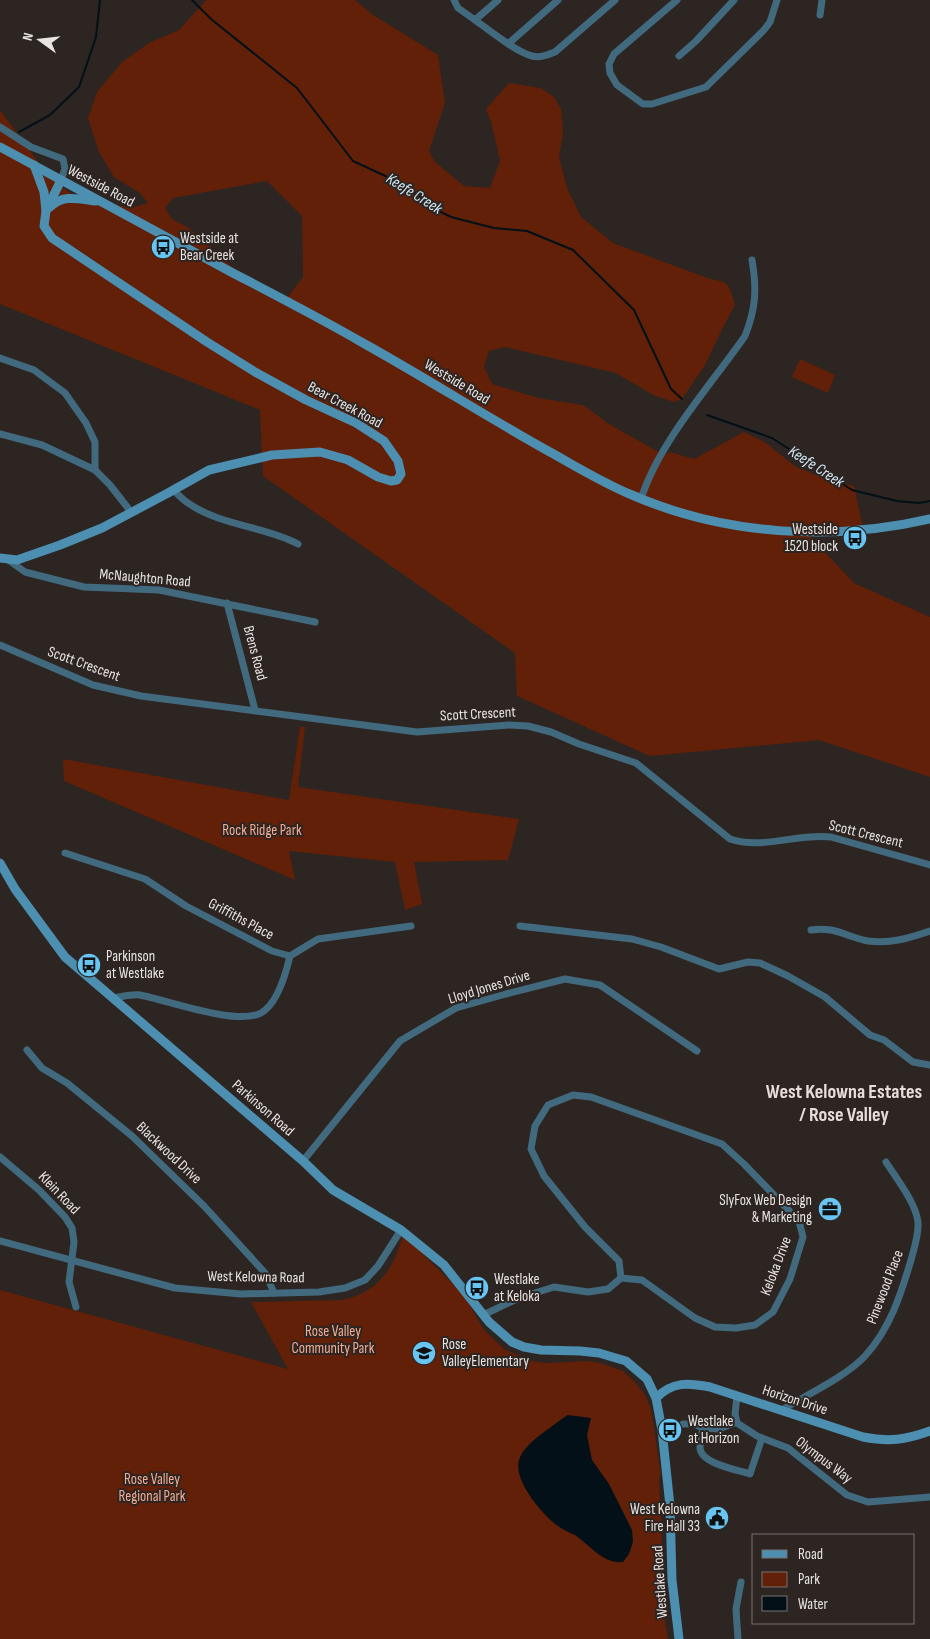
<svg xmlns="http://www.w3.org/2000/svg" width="930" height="1639" viewBox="0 0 930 1639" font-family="'Sofia Sans Condensed',sans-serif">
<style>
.green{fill:#612007;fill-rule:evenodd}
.water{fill:#031017}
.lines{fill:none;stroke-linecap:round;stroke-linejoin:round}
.stream{stroke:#031017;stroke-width:2}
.street{stroke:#426a7e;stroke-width:7}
.secondary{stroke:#4c8fb0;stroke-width:9}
.labels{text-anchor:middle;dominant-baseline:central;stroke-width:4;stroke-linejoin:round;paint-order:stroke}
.street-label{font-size:15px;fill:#e9e3e1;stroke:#2d2522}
.poi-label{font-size:15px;fill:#e9e3e1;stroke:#2d2522;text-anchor:start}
.park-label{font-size:15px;fill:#f3ab93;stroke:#2d2522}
.water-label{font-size:16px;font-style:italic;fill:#d0e8f5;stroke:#2d2522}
.district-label{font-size:20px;font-weight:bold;fill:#e9ddda;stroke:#2d2522}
</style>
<rect width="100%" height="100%" fill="#2d2522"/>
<g class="green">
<path d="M206,0H355L373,15L438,55L445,103L429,151L435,162L464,186L490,188L500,161L492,125L486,109L509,83L541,88L554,97L561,109L563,132L559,157L567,188L581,217L613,243L710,279C731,282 729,286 735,305L722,329L705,365L682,399L674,402L653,395L616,373L505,347L489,351L484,367L492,384L538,398L583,405L609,424L664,455L670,452L694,459L744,432L766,443L796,467L822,477L854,486L864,532L807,533L854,583L930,617V777L819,740L650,756L517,696L515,653L263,476L260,410L0,304V110L49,177L72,194L130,208L148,203L140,193L114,177L99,152L88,118L97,92L122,62L149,43L179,30ZM267,181L302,216L303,277L287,298L261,293L189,228L172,219L165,208L173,198Z"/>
<path d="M800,359L835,375L828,393L792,377Z"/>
<path d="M300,727H305L298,787L519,819L508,860L414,862L422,904L405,910L395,862L289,851L295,880L64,781L63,759L289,800Z"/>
<path d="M403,1234L463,1294L484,1330L504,1349L532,1361L546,1363L588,1361L600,1363L623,1371L634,1381L645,1395L651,1409L661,1475L659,1476L665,1621L668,1639H0V1290L288,1369L251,1302L341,1300C379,1293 394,1268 403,1234Z"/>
</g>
<path class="water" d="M568,1415L591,1418L587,1435L592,1460L609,1484L632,1530L633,1542L629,1554L623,1562C603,1564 591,1546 575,1535C569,1532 563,1530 558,1526C543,1515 513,1481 519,1460C522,1449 535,1439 544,1432C549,1429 565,1416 568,1415Z"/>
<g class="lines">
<g class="stream">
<path d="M192,0L211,19L297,88L353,161L407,186L429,206L451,217L494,228L527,231L573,250L634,310L671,389L682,399"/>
<path d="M19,132L50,115L79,87L96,37L100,0"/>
<path d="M707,415L772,438L852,490L897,501L919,503L930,501"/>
</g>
<g class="street">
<path d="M454,0L458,8L475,20L498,0"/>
<path d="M677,0L614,54L609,64L610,73L617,85L643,104H652L706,87L764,30L770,22L777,0"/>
<path d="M820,15L822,0"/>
<path d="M475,20C489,30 516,52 532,56C541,58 547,55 555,52L615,0"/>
<path d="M509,43L558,0"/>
<path d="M679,56L696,41L734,0"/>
<path d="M0,127L31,147L63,159L65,169L61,180"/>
<path d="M0,358L34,370L65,393L86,423L95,442V470"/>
<path d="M0,434L42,445L95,470L110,485L131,512"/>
<path d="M173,490C178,494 183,500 188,503C221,526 264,526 298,544"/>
<path d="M641,499C659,442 711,385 745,336C756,308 757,289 752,260"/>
<path d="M7,559L25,572L84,587L159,590L315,622"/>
<path d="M227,603L255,710"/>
<path d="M0,645L93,685L141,696L417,732L509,725L528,726L551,732L579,744L636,763L730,839C763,850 797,833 831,837L930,865"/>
<path d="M65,853L145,879L186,906L272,951L290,956L318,939L411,926"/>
<path d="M520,926L632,939L661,947L719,969L748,962L760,963L788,976L825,997L870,1035L884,1040L913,1062L930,1065"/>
<path d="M811,930C835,926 846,937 868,941C891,944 909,938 930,931"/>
<path d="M113,998C121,997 131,994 140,995C167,1000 237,1026 261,1013C277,1004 286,973 290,956"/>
<path d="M27,1050L42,1068L67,1083L132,1136L204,1206L266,1274L274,1293"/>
<path d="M573,1095L591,1097L722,1144L744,1164L799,1221L803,1237L790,1279L773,1312L755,1325L736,1328L715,1327L695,1318L642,1280L621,1278L619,1261L585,1227L544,1176L531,1149L535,1126L548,1105Z"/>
<path d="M0,1157L39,1190L65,1217L72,1228L74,1242L69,1282L76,1307"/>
<path d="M303,1161L400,1041L456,1008L506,994L565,979L600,985L697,1051"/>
<path d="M0,1241L175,1288L241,1294L319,1292L345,1288L365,1280L378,1266L401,1230"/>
<path d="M483,1315L519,1298L554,1287L588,1292L608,1289L621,1278"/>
<path d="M737,1396L735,1414L737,1423L757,1436L788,1448L847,1495L868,1502L930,1497"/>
<path d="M782,1410C806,1395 847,1376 865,1356C890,1329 901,1294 911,1260C914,1249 919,1234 918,1222C916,1203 896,1178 886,1162"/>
<path d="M683,1424H694L703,1428C702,1434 700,1442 700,1448C701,1464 738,1470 750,1474L762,1438"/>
<path d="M703,1428L719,1429L737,1422"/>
<path d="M738,1639L736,1609L741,1582"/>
</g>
<g class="secondary">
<path d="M0,147C77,188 154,230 231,272C275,295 320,318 363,343C426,378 487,417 550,452C577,467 603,483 632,495C724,535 832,542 930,519"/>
<path d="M34,165L44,192L46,211"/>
<path d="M50,207C63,194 79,199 96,201"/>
<path d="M0,558L17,560L60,545L102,528L168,493L209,470L272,455L320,452L348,460L378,477L391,481L397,480L401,474L398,461L384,441L356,423L306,400L255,372L207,342L52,238L44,226L46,211L61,180"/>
<path d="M0,863L15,889L65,957L303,1161L333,1190L401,1230L444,1265L489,1322L512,1342L524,1347L541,1350L580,1351L599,1353L626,1361L647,1379L656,1398L662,1430L670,1506L672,1580L679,1639"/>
<path d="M656,1398C673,1381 688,1383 710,1387L863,1437C889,1442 905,1440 930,1431"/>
</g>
</g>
<defs>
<g id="bus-disc" transform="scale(1.25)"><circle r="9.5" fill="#68c4f0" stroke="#2d2522"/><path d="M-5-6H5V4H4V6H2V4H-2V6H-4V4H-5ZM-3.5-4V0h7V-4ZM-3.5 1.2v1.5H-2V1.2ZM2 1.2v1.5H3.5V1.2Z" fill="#111"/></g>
<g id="office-disc" transform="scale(1.25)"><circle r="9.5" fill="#68c4f0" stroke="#2d2522"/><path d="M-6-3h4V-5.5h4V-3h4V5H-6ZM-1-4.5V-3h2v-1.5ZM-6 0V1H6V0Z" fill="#111"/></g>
<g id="school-disc" transform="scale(1.25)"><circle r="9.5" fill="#68c4f0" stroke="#2d2522"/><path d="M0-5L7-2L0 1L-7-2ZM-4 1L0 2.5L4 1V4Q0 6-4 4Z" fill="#111"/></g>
<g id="civic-disc" transform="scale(1.25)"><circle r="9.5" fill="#68c4f0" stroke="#2d2522"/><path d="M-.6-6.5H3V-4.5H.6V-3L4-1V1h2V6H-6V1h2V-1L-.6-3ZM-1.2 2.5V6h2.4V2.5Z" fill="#111"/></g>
</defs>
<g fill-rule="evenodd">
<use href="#bus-disc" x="163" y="247"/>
<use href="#bus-disc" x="855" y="538"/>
<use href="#bus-disc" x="89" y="965"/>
<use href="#office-disc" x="830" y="1209"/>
<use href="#bus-disc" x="477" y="1288"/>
<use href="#school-disc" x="424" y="1353"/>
<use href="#bus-disc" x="670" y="1430"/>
<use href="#civic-disc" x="717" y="1518"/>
</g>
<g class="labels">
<g class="street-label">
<text transform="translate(101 186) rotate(28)">Westside Road</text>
<text transform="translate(457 382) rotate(31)">Westside Road</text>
<text transform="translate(345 405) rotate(28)">Bear Creek Road</text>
<text transform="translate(145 578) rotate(5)">McNaughton Road</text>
<text transform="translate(255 653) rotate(75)">Brens Road</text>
<text transform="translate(84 664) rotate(20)">Scott Crescent</text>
<text transform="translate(478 714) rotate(-3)">Scott Crescent</text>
<text transform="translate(866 834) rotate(14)">Scott Crescent</text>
<text transform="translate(241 919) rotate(28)">Griffiths Place</text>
<text transform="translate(489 987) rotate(-17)">Lloyd Jones Drive</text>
<text transform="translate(263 1108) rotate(41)">Parkinson Road</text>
<text transform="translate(169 1153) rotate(43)">Blackwood Drive</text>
<text transform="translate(59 1193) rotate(46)">Klein Road</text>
<text transform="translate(776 1266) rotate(-69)">Keloka Drive</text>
<text transform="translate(256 1277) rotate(1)">West Kelowna Road</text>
<text transform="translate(885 1287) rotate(-69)">Pinewood Place</text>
<text transform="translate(795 1400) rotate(18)">Horizon Drive</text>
<text transform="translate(824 1460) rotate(37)">Olympus Way</text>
<text transform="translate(660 1582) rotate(-94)">Westlake Road</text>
</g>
<g class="poi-label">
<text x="180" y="238">Westside at<tspan x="180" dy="17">Bear Creek</tspan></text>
<text x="838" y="529" text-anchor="end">Westside<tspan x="838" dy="17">1520 block</tspan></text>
<text x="106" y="956">Parkinson<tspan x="106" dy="17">at Westlake</tspan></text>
<text x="812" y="1200" text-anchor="end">SlyFox Web Design<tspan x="812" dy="17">&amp; Marketing</tspan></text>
<text x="494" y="1279">Westlake<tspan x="494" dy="17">at Keloka</tspan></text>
<text x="442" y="1344">Rose<tspan x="442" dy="17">ValleyElementary</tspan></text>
<text x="688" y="1421">Westlake<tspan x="688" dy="17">at Horizon</tspan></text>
<text x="700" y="1509" text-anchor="end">West Kelowna<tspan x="700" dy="17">Fire Hall 33</tspan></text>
</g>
<g class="park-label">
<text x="262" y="830">Rock Ridge Park</text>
<text x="333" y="1331">Rose Valley<tspan x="333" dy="17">Community Park</tspan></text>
<text x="152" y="1479">Rose Valley<tspan x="152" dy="17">Regional Park</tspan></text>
</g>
<g class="water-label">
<text transform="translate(414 194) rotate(32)">Keefe Creek</text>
<text transform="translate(816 467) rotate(33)">Keefe Creek</text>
</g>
<g class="district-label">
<text x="844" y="1092">West Kelowna Estates<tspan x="844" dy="23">/ Rose Valley</tspan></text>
</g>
</g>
<rect x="752" y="1534" width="162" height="90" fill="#2d2522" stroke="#78716e"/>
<rect x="762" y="1550" width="25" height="8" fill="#4c8fb0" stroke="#78716e"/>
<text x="798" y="1559" font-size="15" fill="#e9e3e1">Road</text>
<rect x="762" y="1572" width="25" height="15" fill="#612007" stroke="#78716e"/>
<text x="798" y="1584" font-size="15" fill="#e9e3e1">Park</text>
<rect x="762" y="1596" width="25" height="15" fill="#031017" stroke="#78716e"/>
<text x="798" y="1609" font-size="15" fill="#e9e3e1">Water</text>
<g transform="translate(40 40) rotate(285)" stroke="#2d2522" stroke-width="4" paint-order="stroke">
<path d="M0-4L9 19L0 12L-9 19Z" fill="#e9e3e1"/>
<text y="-8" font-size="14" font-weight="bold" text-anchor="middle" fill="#e9e3e1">N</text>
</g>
</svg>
